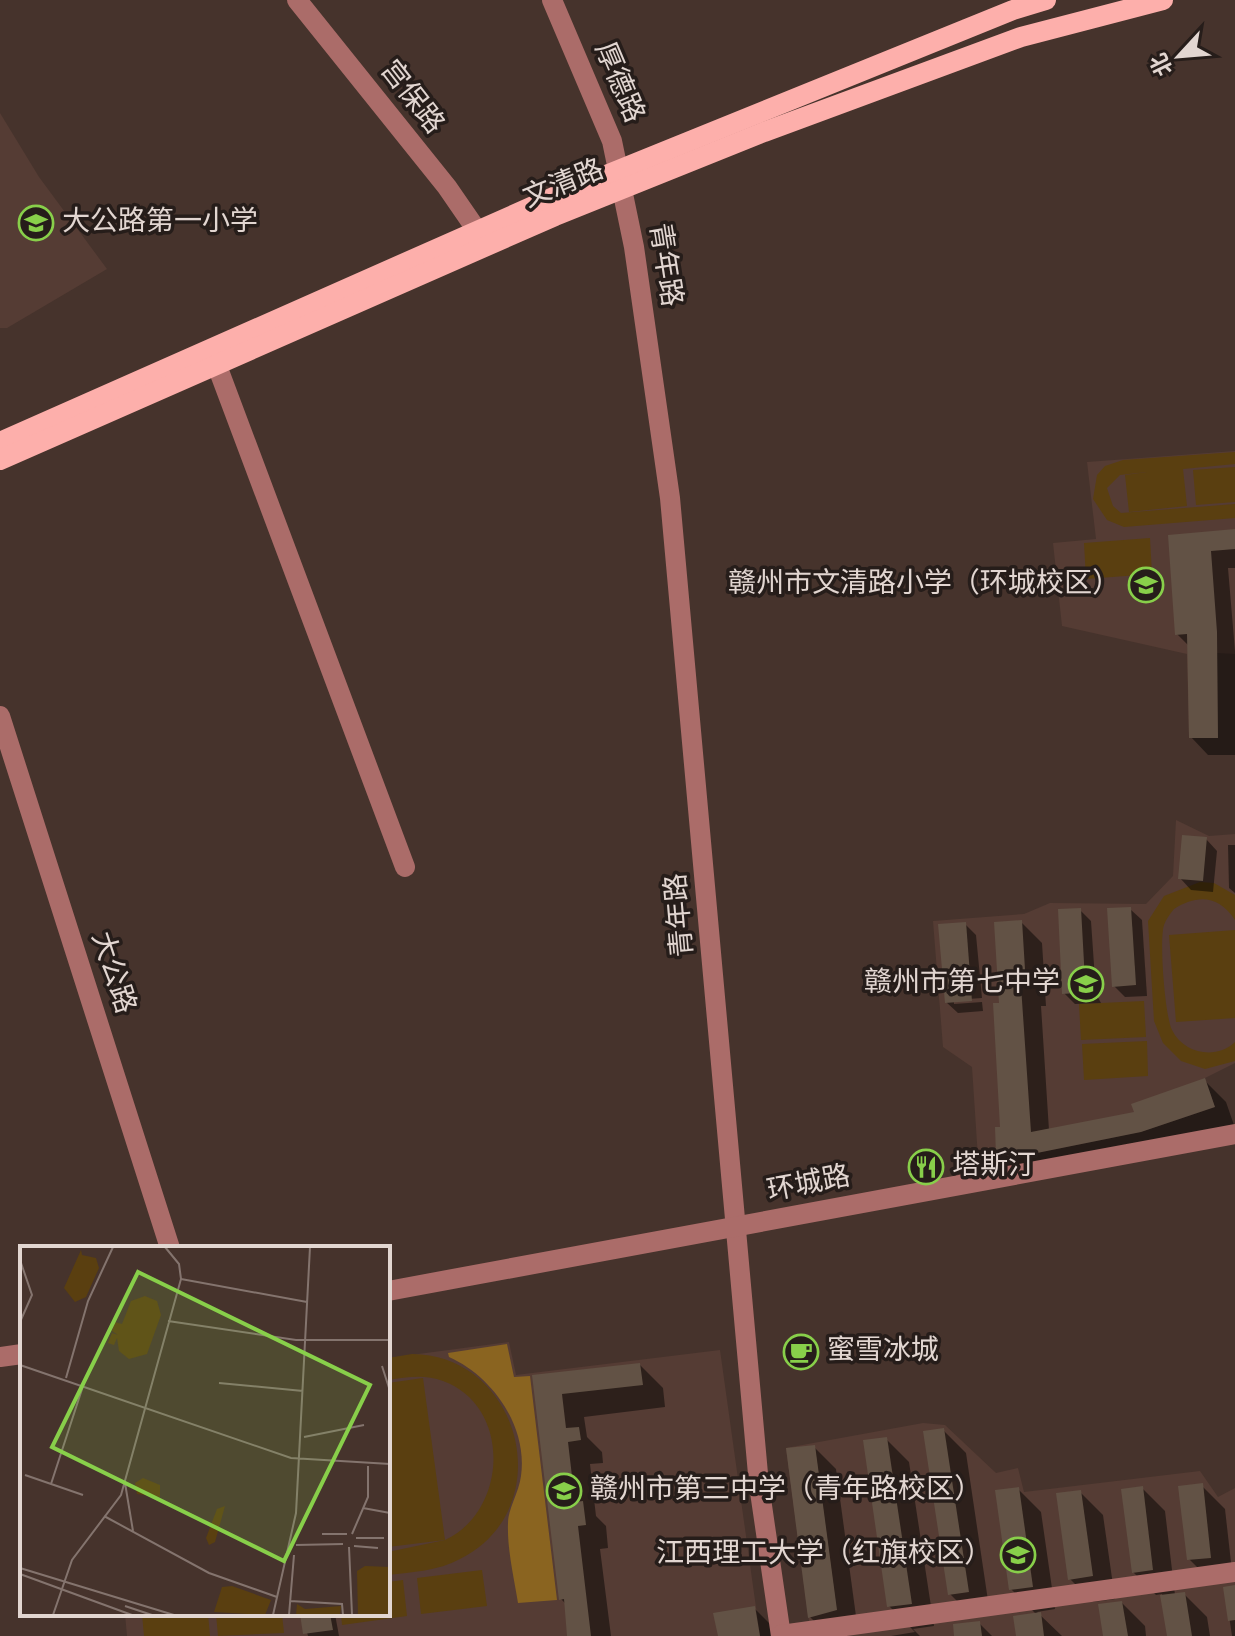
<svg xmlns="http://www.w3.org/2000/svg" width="1235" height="1636" viewBox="0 0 1235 1636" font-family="Overpass,'Noto Sans SC',sans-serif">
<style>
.built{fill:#553c34}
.green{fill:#5a3f10}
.forest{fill:#8a6420}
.shadow{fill:#0007;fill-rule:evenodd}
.building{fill:#625245}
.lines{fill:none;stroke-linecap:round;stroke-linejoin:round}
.minor{stroke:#ab6c69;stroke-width:20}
.major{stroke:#fdafab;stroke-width:20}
.labels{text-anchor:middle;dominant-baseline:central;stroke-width:7;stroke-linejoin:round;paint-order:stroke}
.street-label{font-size:28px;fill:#e2d6d1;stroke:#261d1a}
.poi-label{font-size:28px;fill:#e2d6d1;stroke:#261d1a;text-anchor:start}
.inset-road{fill:none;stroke:#84746e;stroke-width:2}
.view{fill:#88cf4a;fill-opacity:0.15;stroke:#88cf4a;stroke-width:4}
.inset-edge{fill:none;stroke:#e2d6d1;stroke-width:4}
</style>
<rect width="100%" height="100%" fill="#46332c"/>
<g class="built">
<path d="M0,113L39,177L107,269L7,328H0Z"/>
<path d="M1235,451V654L1217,653L1218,738H1189L1187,654L1062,626L1053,543L1096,539L1087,462Z"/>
<path d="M1176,820L1209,836L1235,834V1063L1205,1078L1215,1107L1141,1132L1032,1154L978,1158L972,1067L943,1047L933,921L1024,914L1050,903L1146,904L1173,876Z"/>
<path d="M509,1342L516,1375L720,1350L760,1636H127L125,1614H388V1358Z"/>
<path d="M923,1423L945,1425L996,1473L1018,1468L1024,1492L1200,1471L1218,1497L1235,1488V1636H811L786,1448Z"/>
</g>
<g class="green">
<path d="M1235,452V464L1183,469L1187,506L1129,512L1125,475L1147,472L1120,475L1107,488L1113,506L1121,513L1235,504V518L1124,527L1107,520L1093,499L1097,475L1105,466L1123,460Z"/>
<path d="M1235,467V502L1196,505L1193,470Z"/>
<path d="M1150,538L1152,574L1086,579L1084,543Z"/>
<path d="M1200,882L1214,883L1235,895V920C1219,895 1197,894 1174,909C1170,914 1166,919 1164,925C1159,940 1165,1016 1172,1030C1184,1054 1216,1060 1235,1042V1061L1205,1069L1181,1061L1163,1043L1154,1021L1148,921L1164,896Z"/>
<path d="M1235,930V1018L1176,1022L1169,935Z"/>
<path d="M1144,1001L1146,1037L1081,1040L1079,1004Z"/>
<path d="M1147,1041L1148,1076L1084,1080L1082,1044Z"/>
<path d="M412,1354C522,1355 560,1509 460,1559C438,1571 412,1572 388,1575V1552L445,1540L388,1547V1383L423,1378L445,1540C508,1511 512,1406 443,1381C425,1374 407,1377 388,1380V1358Z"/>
<path d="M482,1570L487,1606L421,1614L417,1578Z"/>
<path d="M403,1580L407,1616L342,1625L341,1614H388V1582Z"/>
<path d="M142,1614H208L210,1636H144Z"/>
<path d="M216,1614H282L284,1633L218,1636Z"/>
</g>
<path class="forest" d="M507,1344L514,1377L530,1376L557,1600L518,1603C514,1578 507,1549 508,1523C508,1509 519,1492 521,1476C528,1426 492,1376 449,1357L448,1353Z"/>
<g class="shadow">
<path d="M1235,531V568H1228L1235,651V755H1208L1191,737L1189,646L1177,634L1170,536Z"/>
<path d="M1206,839L1217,851L1213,892L1191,890L1180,878Z"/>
<path d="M1228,845H1235V893L1229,888Z"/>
<path d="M1130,909L1142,920L1147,996L1125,997L1114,986Z"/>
<path d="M1080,910L1091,921L1096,994L1101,1003L1075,1004L1064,993Z"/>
<path d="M1021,922L1042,943L1046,1006H1041L1049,1130L1136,1113L1204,1080L1226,1102L1235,1128L1019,1176L998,1155L1003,1129L1002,1005ZM1051,1149L1008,1156L1007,1152Z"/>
<path d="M965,924L976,935L982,998L954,1000V1004L982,1002L983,1011L958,1013L946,1002Z"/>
<path d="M640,1365L663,1388L665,1407L584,1417L587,1437L602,1452L603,1463L590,1464L596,1516L606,1526L608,1548L600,1549L611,1636H569L566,1604L561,1599L535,1377Z"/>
<path d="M943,1430L966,1453L990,1614L973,1617L950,1594Z"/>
<path d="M886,1439L909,1462L934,1626L913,1629L920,1636H891L915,1632L889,1606Z"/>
<path d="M814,1447L836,1469L858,1631L829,1636L810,1617Z"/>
<path d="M1202,1486L1225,1509L1233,1580L1212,1582L1189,1559Z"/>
<path d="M1142,1488L1165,1511L1175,1595L1184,1594L1207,1617L1210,1636H1169L1162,1594L1156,1595L1133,1572Z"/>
<path d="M1018,1489L1041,1512L1055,1609L1037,1612L1062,1636H1018L1037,1615L1011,1589Z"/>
<path d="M1080,1492L1103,1515L1115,1599L1093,1602L1070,1579Z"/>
<path d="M1235,1586V1636H1232L1225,1588Z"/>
<path d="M1122,1603L1145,1626L1146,1636H1105Z"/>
<path d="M754,1608L782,1636H720Z"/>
<path d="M302,1614H335L339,1636H308Z"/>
<path d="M979,1623L992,1636H956Z"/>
</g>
<g class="building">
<path d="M1235,529V549L1211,551L1217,632L1218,738H1189L1187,634L1175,635L1168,535Z"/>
<path d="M1182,835L1207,837L1203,881L1178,879Z"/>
<path d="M1131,907L1136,985L1112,987L1107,908Z"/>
<path d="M1081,908L1085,981L1091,992L1062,994L1058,909Z"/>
<path d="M1022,920L1026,986H1021L1031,1132L1134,1112L1131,1104L1205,1078L1215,1107L1141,1132L1032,1154L996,1156L995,1127H1000L993,1003H999L994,922Z"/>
<path d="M966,922L972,1001L945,1003L938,924Z"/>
<path d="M640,1363L643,1385L562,1394L566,1428L579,1427L581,1440L568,1442L575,1502L583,1501L586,1525L578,1526L591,1636H567L564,1599L559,1600L532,1375Z"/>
<path d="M944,1428L969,1592L948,1595L923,1431Z"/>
<path d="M887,1437L912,1604L887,1607L863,1440Z"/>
<path d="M815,1445L837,1610L808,1618L786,1448Z"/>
<path d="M1203,1483L1211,1558L1187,1560L1178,1486Z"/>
<path d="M1143,1486L1153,1570L1132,1573L1121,1489Z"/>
<path d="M1019,1487L1033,1587L1009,1590L995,1490Z"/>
<path d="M1081,1490L1093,1576L1068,1580L1056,1493Z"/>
<path d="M1235,1585V1620L1228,1621L1223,1587Z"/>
<path d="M1185,1592L1192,1636H1167L1160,1595Z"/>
<path d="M1122,1601L1128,1636H1103L1098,1604Z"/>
<path d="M755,1606L760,1636H718L713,1613Z"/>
<path d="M1041,1612L1044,1636H1016L1013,1616Z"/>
<path d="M300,1614H330L333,1630L303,1634Z"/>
<path d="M980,1621L982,1636H954L953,1624Z"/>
</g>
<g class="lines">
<g class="minor">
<path d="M297,0L447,187L478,232"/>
<path d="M552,0L612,141L634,247L670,498L759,1485L781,1636"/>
<path d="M216,363L405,867"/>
<path d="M0,716L170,1248"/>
<path d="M388,1291L1235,1134"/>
<path d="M0,1357L22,1354"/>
<path d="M781,1635L1235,1572"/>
</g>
<g class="major">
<path d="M0,442L574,188L1013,10L1046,0"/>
<path d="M0,460L555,216L764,132L1021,37L1163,0"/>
</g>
</g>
<defs>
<g id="school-ring" transform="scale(1.8)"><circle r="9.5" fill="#261d1a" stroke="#88cf4a" stroke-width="1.5"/><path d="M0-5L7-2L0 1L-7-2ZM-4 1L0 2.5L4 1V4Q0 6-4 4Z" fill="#88cf4a"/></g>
<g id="restaurant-ring" transform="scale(1.8)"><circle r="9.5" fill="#261d1a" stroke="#88cf4a" stroke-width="1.5"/><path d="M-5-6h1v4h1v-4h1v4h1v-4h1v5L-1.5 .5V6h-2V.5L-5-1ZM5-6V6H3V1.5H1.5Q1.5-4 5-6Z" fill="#88cf4a"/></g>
<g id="cafe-ring" transform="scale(1.8)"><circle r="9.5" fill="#261d1a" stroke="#88cf4a" stroke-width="1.5"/><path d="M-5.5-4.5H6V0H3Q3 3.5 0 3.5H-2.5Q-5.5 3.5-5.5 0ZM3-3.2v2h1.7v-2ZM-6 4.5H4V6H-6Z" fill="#88cf4a"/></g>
<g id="university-ring" transform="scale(1.8)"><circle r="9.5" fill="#261d1a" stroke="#88cf4a" stroke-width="1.5"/><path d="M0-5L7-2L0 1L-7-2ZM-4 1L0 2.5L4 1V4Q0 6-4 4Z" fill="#88cf4a"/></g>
</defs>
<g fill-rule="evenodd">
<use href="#school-ring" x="36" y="223"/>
<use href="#school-ring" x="1146" y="585"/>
<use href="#school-ring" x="1086" y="984"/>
<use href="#restaurant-ring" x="926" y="1167"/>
<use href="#cafe-ring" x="801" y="1352"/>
<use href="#school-ring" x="564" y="1491"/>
<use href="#university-ring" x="1018" y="1555"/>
</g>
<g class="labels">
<g class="street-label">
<text transform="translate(618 83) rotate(67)">厚德路</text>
<text transform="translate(411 98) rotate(52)">宫保路</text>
<text transform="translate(564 185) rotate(-22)">文清路</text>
<text transform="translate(664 265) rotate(81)">青年路</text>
<text transform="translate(681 915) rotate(-95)">青年路</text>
<text transform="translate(112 973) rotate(72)">大公路</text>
<text transform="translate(809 1185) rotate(-11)">环城路</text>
</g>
<g class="poi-label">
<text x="62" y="223">大公路第一小学</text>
<text x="1120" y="585" text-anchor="end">赣州市文清路小学（环城校区）</text>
<text x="1060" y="984" text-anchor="end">赣州市第七中学</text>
<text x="952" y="1167">塔斯汀</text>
<text x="827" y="1352">蜜雪冰城</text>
<text x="590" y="1491">赣州市第三中学（青年路校区）</text>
<text x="992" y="1555" text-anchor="end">江西理工大学（红旗校区）</text>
</g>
</g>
<g transform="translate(20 1246)">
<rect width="370" height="370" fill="#46332c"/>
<path d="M61,4L62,9L76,12L79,22L66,51L55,56L44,42ZM125,50L137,55L141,69L127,108L109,113L99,105L97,92L94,99L88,97L92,87L98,89L92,85L95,76L102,78L111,55ZM123,232L140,239V251L117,248L115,237ZM205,260L195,296L189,299L186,292L197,263ZM345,320L370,321V369H338L337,325ZM212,340L251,354L245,369L194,366L202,341ZM277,358L285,363L321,360L320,369H276Z" fill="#5a3f10"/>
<path class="inset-road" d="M0,14L12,49L0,76M161,33L287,56M148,75L276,94H370M0,119L271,212L370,218M362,120L370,145M46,132L68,55L93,1M199,137L283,145M284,191L344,179M5,229L63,249M105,237L113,285M31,238L64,137M343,262L370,267M84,270L189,327L257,351M302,288H327M332,288L348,251V220M336,292H364M276,299L323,298M334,300L358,302M329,301L332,369M0,322L154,369M0,328L112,369M270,355L322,358L323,369M105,360L132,369M33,369L52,314L101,249L161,33L159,18L145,1M253,369L276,267L290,1M269,369L274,309"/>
<path class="view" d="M118,26L350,139L264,315L32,201Z"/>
<rect width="370" height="370" class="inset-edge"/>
</g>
<g transform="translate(1179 56) rotate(244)" stroke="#261d1a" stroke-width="6" paint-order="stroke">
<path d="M0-6L14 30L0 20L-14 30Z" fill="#e2d6d1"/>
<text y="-12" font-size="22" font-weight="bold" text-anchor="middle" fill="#e2d6d1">北</text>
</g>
</svg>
